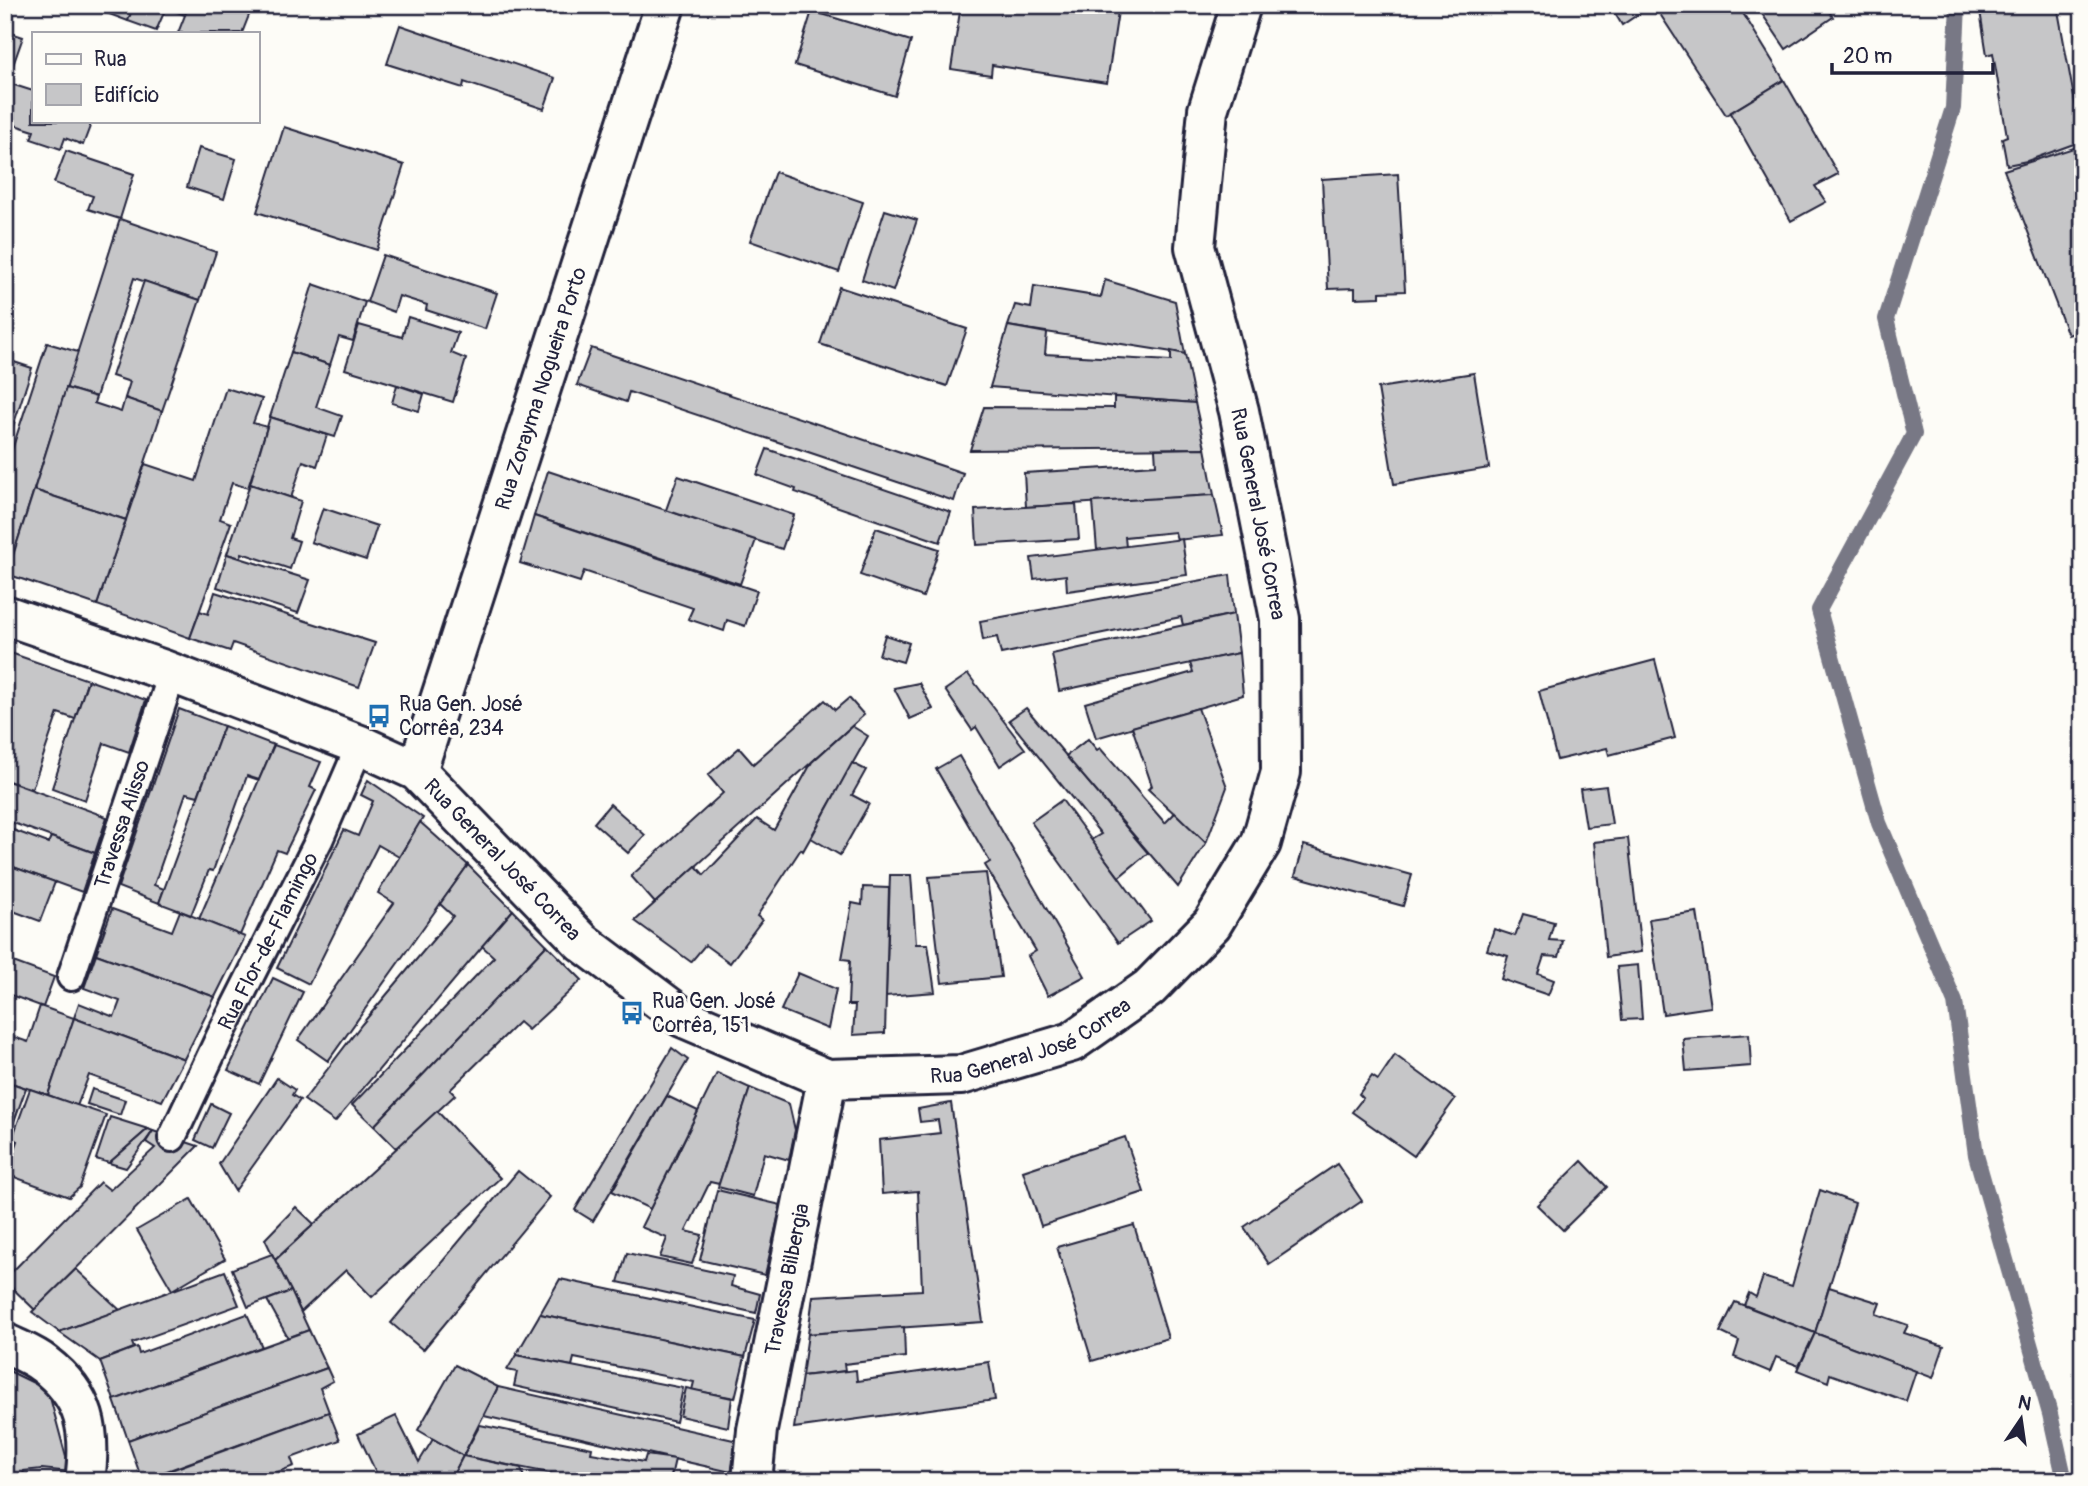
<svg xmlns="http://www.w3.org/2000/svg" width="2088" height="1486" viewBox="0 0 2088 1486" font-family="Pangolin,sans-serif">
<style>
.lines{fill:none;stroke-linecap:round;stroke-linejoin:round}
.stream{stroke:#787885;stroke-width:16}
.building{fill:#c6c6c8;stroke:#22223b;stroke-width:2}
.service-casing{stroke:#22223b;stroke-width:32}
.minor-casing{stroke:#22223b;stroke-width:44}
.service{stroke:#fdfcf7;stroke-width:26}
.minor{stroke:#fdfcf7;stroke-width:38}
.labels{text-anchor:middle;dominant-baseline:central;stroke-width:6;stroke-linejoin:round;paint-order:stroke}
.street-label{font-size:21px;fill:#22223b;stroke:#fdfcf7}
.poi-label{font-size:21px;fill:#22223b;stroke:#fdfcf7;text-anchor:start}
</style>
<rect width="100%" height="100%" fill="#fdfcf7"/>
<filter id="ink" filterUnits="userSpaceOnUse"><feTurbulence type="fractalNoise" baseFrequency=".0143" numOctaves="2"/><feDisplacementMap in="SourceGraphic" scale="14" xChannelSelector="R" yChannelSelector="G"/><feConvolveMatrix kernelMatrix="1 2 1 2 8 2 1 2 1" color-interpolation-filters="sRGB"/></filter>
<g filter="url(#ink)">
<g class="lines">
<path class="stream" d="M1958,5L1953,108L1886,319L1914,434L1819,610L1879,823L1955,1002L1976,1155L2050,1414L2065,1481"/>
</g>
<g class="building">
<path d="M85,5H134L128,21Z"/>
<path d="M134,5H189L185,15L166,8L156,31L128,21Z"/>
<path d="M189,5H253L242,33H178Z"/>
<path d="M961,5H1119L1107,83L992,65L991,75L951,69Z"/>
<path d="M1610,5H1652L1622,25Z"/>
<path d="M1654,5H1738L1784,80L1726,115Z"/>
<path d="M1756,5H1831L1826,8L1833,17L1786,49Z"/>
<path d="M2011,5H2057L2082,141L2027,161L2007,165L2002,138L2007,136L1993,53L1987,55L1980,11Z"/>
<path d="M812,11L911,41L895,96L795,65Z"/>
<path d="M400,25L555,78L544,109L464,82L463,88L387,64Z"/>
<path d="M5,31L23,37L12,68L5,66Z"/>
<path d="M1784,80L1838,174L1815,186L1826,202L1791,221L1730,113Z"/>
<path d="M8,83L33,91V121H92L83,145L65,138L61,149L31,139L34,131L5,122V92Z"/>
<path d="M284,127L404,165L377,250L257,212Z"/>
<path d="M2083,145V330L2068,335L2004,170Z"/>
<path d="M199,148L236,159L224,199L187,187Z"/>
<path d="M66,151L134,174L120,219L88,209L93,196L54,183Z"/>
<path d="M775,172L863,202L839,272L750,241Z"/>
<path d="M1398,174L1405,291L1380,292V297L1355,298V288L1328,289L1322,179Z"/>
<path d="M885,210L917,220L893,291L862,280Z"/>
<path d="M120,219L216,252L200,300L134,278L96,397L66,388Z"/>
<path d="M383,255L497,293L485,329L426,310L427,305L399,296L394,312L367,302Z"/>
<path d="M1105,280L1175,301L1185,354L1008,326L1015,305L1031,308L1034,286L1101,297Z"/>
<path d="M144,281L200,300L162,411L125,398L130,382L112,376Z"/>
<path d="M313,284L365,302L353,341L339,337L330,365L291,352Z"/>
<path d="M839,287L967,329L947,386L820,344Z"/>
<path d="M408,317L458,333L451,353L466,359L453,402L345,369L359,325L402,337Z"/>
<path d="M1008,326L1047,333L1045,354L1171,361V351L1185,354L1195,403L990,387Z"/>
<path d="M47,343L78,352L7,574L5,573V471Z"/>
<path d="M591,348L963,473L954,501L629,392L626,402L577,385Z"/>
<path d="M291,352L330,365L316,407L342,416L335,437L270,417Z"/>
<path d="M5,359L32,368L5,451Z"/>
<path d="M1474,373L1489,468L1394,484L1378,388Z"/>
<path d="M397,385L424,394L419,411L392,403Z"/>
<path d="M66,388L96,397L94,403L121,412L125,398L162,411L126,520L34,490Z"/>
<path d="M226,388L262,399L253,423L267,427L248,488L232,483L220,519L231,523L190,638L97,605L145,464L196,481Z"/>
<path d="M1114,397L1195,403L1205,448L970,450L984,407L1114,408Z"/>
<path d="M270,417L327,435L317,466L303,461L291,498L250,484Z"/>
<path d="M1205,448L1214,495L1026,507L1024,473L1156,465L1155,449Z"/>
<path d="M767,449L951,512L940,542L795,492L796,489L757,475Z"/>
<path d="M548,471L756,540L740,584L534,516Z"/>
<path d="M678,476L794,515L782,549L666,510Z"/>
<path d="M250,484L301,501L290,538L299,541L290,569L242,553L241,558L227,554Z"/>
<path d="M34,490L126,520L97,605L7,574Z"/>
<path d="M1214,495L1223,535L1177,540L1175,532L1125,537L1126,547L1097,550L1093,502Z"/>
<path d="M1076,504L1079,539L977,545L975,510Z"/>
<path d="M323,508L377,526L366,560L311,542Z"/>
<path d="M534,516L757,591L745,626L727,620L724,631L688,619L693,608L584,571L580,582L520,563Z"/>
<path d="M876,528L939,549L923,597L860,575Z"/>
<path d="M1182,539L1187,575L1067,591L1066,575L1034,579L1031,558Z"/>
<path d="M227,554L310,580L298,613L217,587Z"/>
<path d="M1230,575L1234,614L1183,625L1181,617L1001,654L997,637L983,640L980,621Z"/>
<path d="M215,592L375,643L359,687L233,643L230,651L190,638L200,611L208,614Z"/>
<path d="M1234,614L1239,653L1059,691L1052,654Z"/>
<path d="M885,635L909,643L903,662L879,655Z"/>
<path d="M5,651L88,680L75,719L58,713L32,789L5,780Z"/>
<path d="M1239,653L1243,695L1096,738L1085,703L1193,672L1190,663Z"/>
<path d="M1655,660L1675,738L1609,755L1607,748L1557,760L1539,691Z"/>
<path d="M968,674L1025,749L1000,766L976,727L972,730L945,690Z"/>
<path d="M88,680L146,700L129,752L104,743L85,800L52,788Z"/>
<path d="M919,683L933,709L910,719L894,688Z"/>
<path d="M849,698L864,715L655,903L631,876L723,793L708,775L739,748L753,764L825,700L835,710Z"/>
<path d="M1026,708L1148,853L1119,877L1091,840L1101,834L1009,720Z"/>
<path d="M1198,708L1227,787L1206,843L1148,789L1152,786L1132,727Z"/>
<path d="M179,709L224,726L198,796L186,793L154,885L164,889L159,903L118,887Z"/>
<path d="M224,726L274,745L259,780L247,776L213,871L209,870L191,915L159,903Z"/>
<path d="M852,726L868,736L803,851L801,849L757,916L762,920L730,963L705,945L691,962L635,921L696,866L704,875L757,819L774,830L812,762Z"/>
<path d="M1088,739L1097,750L1100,748L1165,823L1175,813L1206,843L1178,887L1066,756Z"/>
<path d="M274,745L321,762L310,787L316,790L285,853L277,850L240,935L199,919Z"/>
<path d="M959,756L1085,976L1048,996L1028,956L1036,951L985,865L990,862L936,769Z"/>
<path d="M852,763L866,770L852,795L869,804L840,855L811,838Z"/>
<path d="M5,780L107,817L95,853L5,820Z"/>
<path d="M368,780L423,818L399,857L378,845L309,984L277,968L344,830L358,836L373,801L361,795Z"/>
<path d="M1606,786L1612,824L1586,827L1580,789Z"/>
<path d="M1062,800L1151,921L1118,943L1031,822Z"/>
<path d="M610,804L645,835L628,853L594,823Z"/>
<path d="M420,822L468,865L328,1061L298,1040L394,903L378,893Z"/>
<path d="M5,827L48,843L51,837L95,853L82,892L5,864Z"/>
<path d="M1628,838L1641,952L1606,957L1594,842Z"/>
<path d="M1304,845L1412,875L1403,906L1295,876Z"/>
<path d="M5,864L55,882L40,921L5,908Z"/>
<path d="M468,865L513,910L335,1122L304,1100L362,1024L453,916L440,904Z"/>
<path d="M986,873L1001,977L942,983L929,877Z"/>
<path d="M890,875H911L916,944H928L935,992L886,996Z"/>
<path d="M863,887L889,888L885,1033L853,1035L855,1005H848L850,960L842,959L852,903L862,905Z"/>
<path d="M5,908L13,911L5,932Z"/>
<path d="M112,909L172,931L180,911L245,937L215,997L96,954Z"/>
<path d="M513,910L547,945L374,1126L352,1105L494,957L482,946Z"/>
<path d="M1697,912L1711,1007L1663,1014L1649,919Z"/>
<path d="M1523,914L1554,922L1549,940L1563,941L1559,957L1544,956L1538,974L1554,980L1548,995L1501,979L1508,956L1487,950L1494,929L1515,936Z"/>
<path d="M547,945L582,980L528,1030L519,1022L450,1090L455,1095L397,1149L374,1126Z"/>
<path d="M96,954L215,997L184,1059L74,1018L79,1003L114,1017L120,1001L84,988Z"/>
<path d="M5,959L54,977L43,1007L5,993Z"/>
<path d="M1638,965L1642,1019L1622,1020L1617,967Z"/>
<path d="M798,973L836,989L828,1029L781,1010Z"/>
<path d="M273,978L303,992L259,1084L228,1070Z"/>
<path d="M40,1006L74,1018L48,1095L5,1081V1034L28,1042Z"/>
<path d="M74,1018L184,1059L162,1101L89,1075L77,1106L48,1095Z"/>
<path d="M1749,1034L1751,1066L1686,1071L1683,1039Z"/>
<path d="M672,1048L688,1060L593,1221L575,1210Z"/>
<path d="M1395,1055L1455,1099L1414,1156L1352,1112L1363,1098L1359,1094L1372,1076L1378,1080Z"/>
<path d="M717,1073L750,1088L719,1184L710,1182L686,1231L702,1235L692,1264L660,1257L667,1238L641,1227Z"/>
<path d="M277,1078L295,1090L292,1095L300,1100L235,1191L219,1164Z"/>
<path d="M5,1081L26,1088L5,1147Z"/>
<path d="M750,1088L789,1104L795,1130L789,1160L764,1153L753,1196L718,1187Z"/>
<path d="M30,1089L106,1115L80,1187L69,1197L6,1174L18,1141L12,1139Z"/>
<path d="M92,1089L125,1100L120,1115L87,1104Z"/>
<path d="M667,1096L698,1111L650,1209L612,1191Z"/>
<path d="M951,1103L983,1322L808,1334L813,1296L922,1290L918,1191L882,1194L879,1140L940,1133L938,1120L920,1122L918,1109Z"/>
<path d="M211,1104L229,1113L212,1148L195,1140Z"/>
<path d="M437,1111L500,1178L372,1297L346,1270L301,1312L275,1260Z"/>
<path d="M110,1117L148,1129L109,1163L96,1159Z"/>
<path d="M148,1129L153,1131L126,1168L109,1163Z"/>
<path d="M153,1131L198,1146L35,1310L5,1281V1279L100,1182L110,1190L155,1148L146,1142Z"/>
<path d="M1125,1137L1144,1192L1041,1226L1023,1171Z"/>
<path d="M1582,1161L1607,1187L1563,1230L1537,1205Z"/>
<path d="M1337,1164L1362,1201L1269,1264L1244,1227Z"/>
<path d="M518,1171L550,1197L423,1350L391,1323Z"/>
<path d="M717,1190L781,1205L765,1275L700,1260Z"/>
<path d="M1820,1190L1855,1203L1815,1333L1744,1305L1749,1293L1756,1297L1763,1277L1792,1286Z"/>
<path d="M191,1199L225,1259L172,1290L137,1230Z"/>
<path d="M296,1207L314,1224L275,1260L265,1239Z"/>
<path d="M1134,1225L1168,1338L1092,1361L1057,1247Z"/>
<path d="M627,1253L733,1276L731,1286L760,1294L756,1313L618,1282Z"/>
<path d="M272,1254L291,1291L248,1307L232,1269Z"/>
<path d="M76,1269L120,1310L59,1332L32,1312Z"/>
<path d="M225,1271L239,1305L132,1343L134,1348L100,1361L59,1332Z"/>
<path d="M560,1279L755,1320L745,1357L540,1314Z"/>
<path d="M1829,1287L1880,1303L1876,1314L1908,1325L1904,1333L1944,1346L1933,1378L1815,1333Z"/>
<path d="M291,1291L309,1330L288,1338L267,1300Z"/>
<path d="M1735,1302L1815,1333L1799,1366L1776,1357L1770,1372L1734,1357L1739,1341L1720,1332Z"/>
<path d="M247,1314L262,1347L114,1400L100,1361L137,1347L139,1354Z"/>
<path d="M540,1314L745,1357L735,1398L692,1390L694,1382L574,1358L572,1366L516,1355Z"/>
<path d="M904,1327L905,1357L844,1364L845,1371L802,1376L808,1334Z"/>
<path d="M309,1330L327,1368L128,1440L114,1400Z"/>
<path d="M1815,1333L1916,1371L1906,1401L1830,1374L1828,1382L1798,1370Z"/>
<path d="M516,1355L683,1388L676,1422L514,1386L517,1372L507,1370Z"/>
<path d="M989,1362L995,1400L794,1428L802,1376L856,1370L857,1381Z"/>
<path d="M455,1365L498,1387L463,1456L418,1430Z"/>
<path d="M327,1368L333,1381L320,1388L329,1412L142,1480L128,1440Z"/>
<path d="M9,1371L48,1390L70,1472L42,1469L24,1471L21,1481H5V1383Z"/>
<path d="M498,1387L738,1441L731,1472L484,1416Z"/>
<path d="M686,1388L732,1398L728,1427L680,1416Z"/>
<path d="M329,1412L340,1440L291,1458L294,1466L254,1481H232L231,1479L166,1481L163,1473Z"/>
<path d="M396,1416L419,1462L433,1439L463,1456L450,1481H380L358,1434Z"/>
<path d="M480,1425L592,1448L591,1453L644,1462L646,1455L675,1459L670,1481H589L463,1456Z"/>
<path d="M463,1456L521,1468L525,1481H450Z"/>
</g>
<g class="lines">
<g class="service-casing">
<g id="service">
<path id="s1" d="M71,977L168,686L164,670"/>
<path id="s2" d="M172,1138L221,1034L319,840L360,745"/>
</g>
</g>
<g class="minor-casing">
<g id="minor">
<path id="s3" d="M5,615L164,670L360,745L417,771L582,942L682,1017L827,1079L961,1075L1072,1042L1149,988L1212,924L1261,843L1281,772L1280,619L1239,411L1195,247L1208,110L1241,5"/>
<path id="s4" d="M417,771L665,5"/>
<path d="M5,1343C18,1350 33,1355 44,1364C86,1396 92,1431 85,1481"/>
<path id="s5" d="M752,1481L757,1430L827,1079"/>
</g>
</g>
<use href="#service" class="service"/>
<use href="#minor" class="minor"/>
</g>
</g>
<defs>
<g id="bus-bare" transform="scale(1.89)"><path d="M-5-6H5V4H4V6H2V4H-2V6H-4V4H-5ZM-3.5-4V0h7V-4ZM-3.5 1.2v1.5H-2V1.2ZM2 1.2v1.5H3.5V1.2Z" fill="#1f6fb2" stroke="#fdfcf7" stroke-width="2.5" paint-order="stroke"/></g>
</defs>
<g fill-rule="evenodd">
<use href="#bus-bare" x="379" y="716"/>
<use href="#bus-bare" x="632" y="1013"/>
</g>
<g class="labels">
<g class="street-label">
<text stroke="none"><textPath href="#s4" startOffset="402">Rua Zorayma Nogueira Porto</textPath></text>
<text transform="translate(1258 514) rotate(79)">Rua General José Correa</text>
<text stroke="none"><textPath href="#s1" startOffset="161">Travessa Alisso</textPath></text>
<text stroke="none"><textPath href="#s3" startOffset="564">Rua General José Correa</textPath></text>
<text stroke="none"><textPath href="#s2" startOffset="219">Rua Flor-de-Flamingo</textPath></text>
<text stroke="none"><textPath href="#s3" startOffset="1172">Rua General José Correa</textPath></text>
<text stroke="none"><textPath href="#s5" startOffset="205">Travessa Bilbergia</textPath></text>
</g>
<g class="poi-label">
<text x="399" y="704">Rua Gen. José<tspan x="399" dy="24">Corrêa, 234</tspan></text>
<text x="652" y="1001">Rua Gen. José<tspan x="652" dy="24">Corrêa, 151</tspan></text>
</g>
</g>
<rect width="2088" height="1486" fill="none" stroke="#fdfcf7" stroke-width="28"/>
<rect x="14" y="14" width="2060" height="1458" fill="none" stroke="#22223b" stroke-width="2.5" filter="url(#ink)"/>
<rect x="32" y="32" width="228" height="91" fill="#fdfcf7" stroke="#a5a5ac" stroke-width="2"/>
<rect x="46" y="54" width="35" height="10" fill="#fdfcf7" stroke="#a5a5ac" stroke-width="2"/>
<text x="94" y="66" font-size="21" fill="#22223b">Rua</text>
<rect x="46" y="84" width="35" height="21" fill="#c6c6c8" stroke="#a5a5ac" stroke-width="2"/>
<text x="94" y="102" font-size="21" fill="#22223b">Edifício</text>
<g transform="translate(2021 1419) rotate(13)" stroke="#fdfcf7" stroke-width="5" paint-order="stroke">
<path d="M0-5L12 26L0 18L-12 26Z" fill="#22223b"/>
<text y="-10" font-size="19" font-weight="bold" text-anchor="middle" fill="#22223b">N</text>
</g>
<path d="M1832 63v10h161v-10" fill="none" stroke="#22223b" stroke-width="3.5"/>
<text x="1843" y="63" font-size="21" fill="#22223b" stroke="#fdfcf7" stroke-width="5" paint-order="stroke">20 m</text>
</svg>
